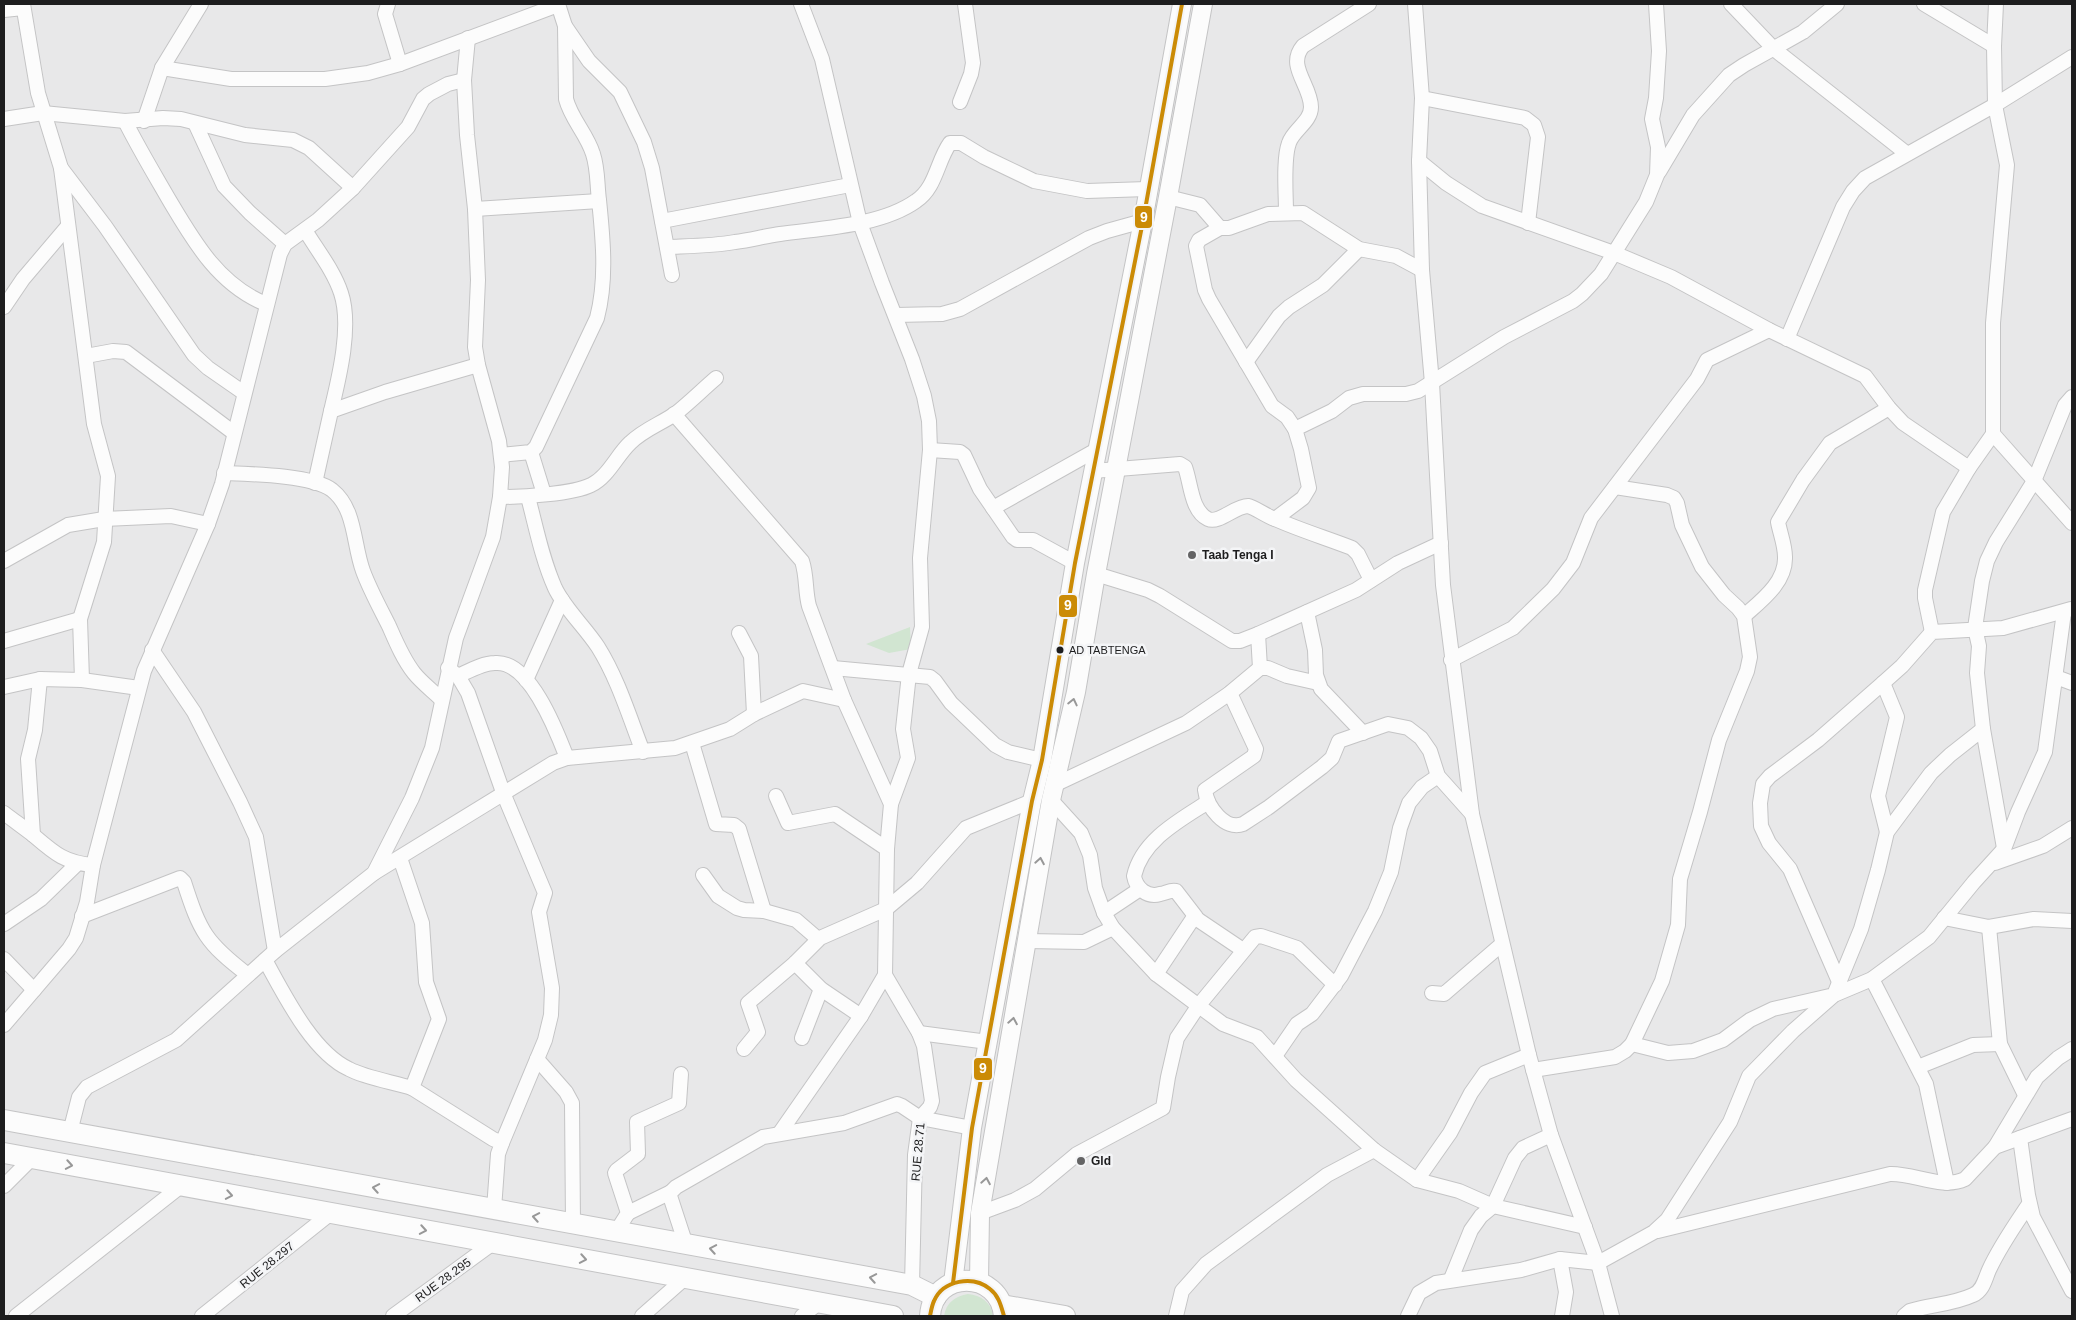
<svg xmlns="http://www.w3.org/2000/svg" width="2076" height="1320" viewBox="0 0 2076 1320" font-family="Arial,sans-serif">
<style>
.green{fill:#d1e5d1}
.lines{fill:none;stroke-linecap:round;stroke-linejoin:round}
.minor-casing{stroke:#c4c4c5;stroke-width:16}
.tertiary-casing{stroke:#c4c4c5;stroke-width:20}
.secondary-casing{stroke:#c4c4c5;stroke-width:22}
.minor{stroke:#fcfcfc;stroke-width:14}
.tertiary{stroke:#fcfcfc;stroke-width:18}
.secondary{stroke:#fcfcfc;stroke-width:20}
.bus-1-casing{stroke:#f4f5f7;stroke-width:8}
.bus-1{stroke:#cb8b06;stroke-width:4}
.oneway{stroke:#989898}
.poi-dot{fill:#646465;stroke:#f4f5f7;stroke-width:2}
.bus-dot{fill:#1d1d1e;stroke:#f4f5f7;stroke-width:2}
.labels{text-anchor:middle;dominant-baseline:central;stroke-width:5;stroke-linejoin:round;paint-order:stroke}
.bus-label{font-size:11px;fill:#1d1d1e;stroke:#f4f5f7;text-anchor:start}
.poi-label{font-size:12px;font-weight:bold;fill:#1d1d1e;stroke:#f4f5f7;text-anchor:start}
.street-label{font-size:12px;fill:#1d1d1e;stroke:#f4f5f7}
.line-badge{stroke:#f4f5f7;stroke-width:2}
.badge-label{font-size:14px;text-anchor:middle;font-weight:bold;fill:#fff}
</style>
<rect width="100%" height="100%" fill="#e8e8e9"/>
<g class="green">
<path d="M910,627L911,649L889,653L866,644Z"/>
<path d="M968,1294C981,1295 991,1302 993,1316H944C946,1303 955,1296 968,1294Z"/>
</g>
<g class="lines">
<g class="minor-casing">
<g id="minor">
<path d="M23,4L38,93L61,168L105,226L194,355L208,368L244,393"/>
<path d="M388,4L385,14L400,64"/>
<path d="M1415,4L1422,98L1419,161L1422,270L1432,383L1443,585L1472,814L1529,1055L1551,1135L1598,1263L1612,1316"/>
<path d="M1731,4L1774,49L1906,153"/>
<path d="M1924,4L1994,46"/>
<path d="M1996,4L1994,46L1995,105L2007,165L1993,323V434L2072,523"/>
<path d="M4,10L23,8"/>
<path d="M565,26L589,61L620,92L644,142L652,168L672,275"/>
<path d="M468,38L464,80L467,135L475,209L599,201"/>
<path d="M162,68L231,79H325L368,73L400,64L558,5"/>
<path d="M1422,98L1525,118L1534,125L1538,137L1528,223"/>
<path d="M960,102L971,74L973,63L965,4"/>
<path d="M4,119L43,113L125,121L163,118L181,119L245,135L293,140L309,148L353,188"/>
<path d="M125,121C138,147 153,172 168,198C193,240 218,285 266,304"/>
<path d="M144,121L162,68L201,4"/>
<path d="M195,123L224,186L250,213L285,244"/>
<path d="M1419,161L1446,183L1482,206L1614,253L1671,277L1769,330L1865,376L1889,408L1903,423L1969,468"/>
<path d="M61,168L94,424L108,476L104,542L80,619L82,680"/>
<path d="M1659,172L1693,115L1729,75L1744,65L1803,32L1837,4"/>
<path d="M1168,197L1200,205L1220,228H1229L1268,214L1303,213L1359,249L1396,256L1422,270"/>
<path d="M1286,212C1286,194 1283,159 1289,143C1293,130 1311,122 1311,107C1311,85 1286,66 1303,46L1369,4"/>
<path d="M662,221L850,185"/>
<path d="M1220,228L1199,240L1196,246L1205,290L1209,299L1272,406L1287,417L1295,429"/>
<path d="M305,230C317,250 334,271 341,293C352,326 339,378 331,411"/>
<path d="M667,247C690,246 713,246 735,242C751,240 765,236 780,234C822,228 881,226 916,201C936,188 937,161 950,143H961L984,157L1034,181L1087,191L1147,189"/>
<path d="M4,307L23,279L68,226"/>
<path d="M896,315L942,314L960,309L1089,238L1107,231L1143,221"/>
<path d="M1787,339L1843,207L1853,191L1865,178L1995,105L2072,57"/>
<path d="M86,356L113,351L126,352L234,433"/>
<path d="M1246,362L1279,316L1289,307L1323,285L1359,249"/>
<path d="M674,414L802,561C807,576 805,591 809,606L844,700L891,804"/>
<path d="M930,450L960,452L964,455L980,489L1013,537L1017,540H1033L1075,563"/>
<path d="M531,452L544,494"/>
<path d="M501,455L531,452L536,447L597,318C607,280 603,239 599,200C597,185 598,169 593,154C587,134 571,119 566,99L565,26L558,4"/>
<path d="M1093,471L1180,464L1185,467C1191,483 1191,511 1208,519C1219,524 1235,506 1248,506C1254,507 1268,517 1275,519C1300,530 1326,538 1352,548L1358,554L1371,580"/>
<path d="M224,473C250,474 312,475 332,490C356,509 353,544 363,571C370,590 380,608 389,626C396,642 403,659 414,673C422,683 433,691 442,700"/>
<path d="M315,483L331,411L385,392L478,365"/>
<path d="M500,497C522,497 573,494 591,485C608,477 617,455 630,443C643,430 660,424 675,414C689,403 702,390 716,378"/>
<path d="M528,497C536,527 542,559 555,588C565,609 585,627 598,647C618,679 629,716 643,752"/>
<path d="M993,508L1098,449"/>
<path d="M1275,519L1303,498L1309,488L1301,449L1295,429L1332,411L1349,398L1363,394H1406L1418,391L1504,337L1573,301L1582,294L1601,274L1646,202L1657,175L1658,147L1652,119L1656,98L1659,51L1656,4"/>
<path d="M4,561L68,525L104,519L171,516L208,524"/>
<path d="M1096,574L1148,590L1160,596L1232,641H1240L1258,634L1356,590L1398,563L1441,543"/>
<path d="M1307,612L1315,650L1316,675L1321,689L1363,733"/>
<path d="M1744,616C1762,600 1786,582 1785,557C1785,545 1780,533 1778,522L1803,480L1830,443L1889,408"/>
<path d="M1932,632L1925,598V590L1943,512L1969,468L1993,434"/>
<path d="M739,633L751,656L754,714"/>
<path d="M4,641L80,619"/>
<path d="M152,650L194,712L240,802L256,837L275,951"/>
<path d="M1451,660L1513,628L1553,589L1573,563L1591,518L1697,379L1707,360L1769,330"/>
<path d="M448,668L458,676L468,693L504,795L545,893L539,912L552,988L551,1015L545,1040L502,1143"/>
<path d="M833,668L930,677L935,681L951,703L995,745L1008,752L1042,760"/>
<path d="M1260,668H1268L1287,676L1318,683"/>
<path d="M2056,677L2072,683"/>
<path d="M526,680L562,600"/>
<path d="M1883,683L1897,717L1878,796L1887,832"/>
<path d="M4,687L40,679L82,680L139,688"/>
<path d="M1230,693L1256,749L1254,756L1205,790C1207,807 1225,831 1243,824L1269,807L1322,767L1332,758L1339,741L1388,724L1408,728L1421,738L1430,751L1438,776L1472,814"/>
<path d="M1983,729L1977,673L1979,646L1975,628L1982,581L1987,561L1996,542L2034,481L2065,405L2072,397"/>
<path d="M692,743L716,824L734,825L739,829L764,911"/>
<path d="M567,758L675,748L730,729L754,714L803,691L844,700"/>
<path d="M1054,785L1186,723L1230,693L1260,668L1258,634"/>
<path d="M776,796L788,823L835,814L887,849"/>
<path d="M1051,800L1081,833L1090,855L1095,888L1104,913L1113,928L1156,974L1223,1024L1257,1037L1296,1080L1374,1150L1417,1180L1459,1191L1493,1206L1585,1227"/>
<path d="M4,813C13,820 23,827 32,834C53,852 64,863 93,865"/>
<path d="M33,835L28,759L35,730L40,679"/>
<path d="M400,858L422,923L426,982L439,1019L412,1088L493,1139L502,1143L498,1154L494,1209"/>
<path d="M1995,863L2043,846L2072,828"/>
<path d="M374,873L553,763L567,758C557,732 530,660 495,663C483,663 469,671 458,676"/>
<path d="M703,875L718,896L737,908L744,910L764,911L796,920L818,939"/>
<path d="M1104,913L1140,889"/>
<path d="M82,916L180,878L184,882C200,932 206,943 248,975"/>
<path d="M1196,917L1176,891C1169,890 1167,893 1160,894C1147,898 1136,888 1134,876C1142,840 1180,820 1208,802"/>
<path d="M1944,918L1989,927L2034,919L2072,921"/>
<path d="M4,924L41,899L77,864"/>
<path d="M1989,927L2000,1044L2025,1095"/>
<path d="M1027,941L1084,942L1113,928"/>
<path d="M4,959L34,990"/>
<path d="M265,960C284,994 312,1052 349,1069C366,1078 393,1082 412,1088"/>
<path d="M795,963L821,989L861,1016"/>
<path d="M1156,974L1194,917L1243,950"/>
<path d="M885,975L919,1033L924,1046L932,1101L930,1107L920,1118L915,1155L912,1285"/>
<path d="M1872,979L1926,1084L1947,1183"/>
<path d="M1840,984L1790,869L1769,843L1761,826L1760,803L1763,784L1770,776L1818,740L1883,683L1902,666L1932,632L2003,628L2071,609"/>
<path d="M1432,993L1444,994L1502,944"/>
<path d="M4,1025L69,949L76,938L87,902L93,865L144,671L208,524L222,484L280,254L285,244L318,220L353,188L408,127L423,99L429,94L448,84L464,80"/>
<path d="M919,1033L988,1042"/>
<path d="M802,1038L821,989"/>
<path d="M1632,1044L1668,1053L1693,1051L1723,1040L1750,1020L1773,1009L1834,995L1861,929L1878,870L1887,832L1931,773L1950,755L1983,729L2004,848"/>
<path d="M744,1049L758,1032L748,1003L795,963L820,938L886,909L917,883L966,828L1032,801"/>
<path d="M1275,1056L1297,1024L1312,1014L1341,976L1375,911L1391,872L1400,828L1409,803L1422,787L1438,776"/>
<path d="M537,1059L566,1092L572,1103L573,1224"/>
<path d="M1918,1067L1973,1045L2000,1044"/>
<path d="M1533,1070L1615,1057L1625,1051L1632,1044L1662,981L1678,925L1680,879L1700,812L1719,740L1747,671L1750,657L1744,616L1738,608L1724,595L1702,567L1682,525L1677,503L1674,498L1667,495L1615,487"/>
<path d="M70,1132L79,1097L87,1087L176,1040L275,951L374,873L412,798L432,748L456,638L493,537L500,497L502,467L499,441L478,365L475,347L478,280L475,209"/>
<path d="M779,1134L861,1016L885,975L887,849L891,804L908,758L903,729L909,674L922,627L920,558L930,450L929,421L924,396L912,359L882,283L860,223L822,59L801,4"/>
<path d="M2020,1138L2028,1195L2033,1217L2072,1291"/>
<path d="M1995,1147L2037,1077L2058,1058L2072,1049"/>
<path d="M1417,1180L1450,1133L1471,1093L1485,1073L1529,1055"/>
<path d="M4,1186L32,1158"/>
<path d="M628,1213L671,1192"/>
<path d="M980,1213L1015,1200L1035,1189L1077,1154L1163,1108L1168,1077L1177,1038L1199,1005L1255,937L1261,936L1297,948L1335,985"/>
<path d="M1658,1231L1890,1174C1914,1173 1942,1190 1965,1179L1995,1147L2072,1119"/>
<path d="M616,1232L628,1213L615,1173L617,1170L638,1154L637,1122L679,1103L681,1074"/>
<path d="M686,1245L670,1196L671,1192L676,1187L763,1137L844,1123L897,1104L902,1106L920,1118L972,1128"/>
<path d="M1560,1259L1566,1292L1562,1316"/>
<path d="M1451,1279L1471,1230L1481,1216L1493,1206L1515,1158L1523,1148L1551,1135"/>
<path d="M16,1316L181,1186"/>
<path d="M202,1316L331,1213"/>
<path d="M393,1316L493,1243"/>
<path d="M642,1316L685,1278"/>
<path d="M802,1316L819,1303"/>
<path d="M1176,1316L1182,1291L1206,1264L1327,1175L1374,1150"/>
<path d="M1408,1316L1419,1293L1436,1283L1521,1270L1560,1259L1598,1263L1654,1232L1667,1220L1730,1122L1749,1076L1793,1031L1834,995L1872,979L1929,937L1974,882L2004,849L2018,812L2045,752L2064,612"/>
<path d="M1904,1316L1910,1311C1930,1305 1954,1304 1973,1295C1983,1291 1985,1279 1989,1270C2000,1246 2015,1225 2029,1204"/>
</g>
</g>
<g class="tertiary-casing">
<g id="tertiary">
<path d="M979,1282L980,1213L1051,800L1076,692L1096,574L1168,197L1203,4"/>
<path d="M953,1283L972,1128L1032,801L1042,760L1075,563L1143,221L1182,4"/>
</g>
</g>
<g class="secondary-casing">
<g id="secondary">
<path d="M4,1120L912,1285L936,1297"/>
<path d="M4,1153L893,1316"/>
<path d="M1002,1305L1065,1316"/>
<path d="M930,1316C933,1269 1000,1269 1004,1316"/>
</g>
</g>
<use href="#minor" class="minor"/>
<use href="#tertiary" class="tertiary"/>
<use href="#secondary" class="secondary"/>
<g class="bus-1-casing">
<g id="bus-1">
<path d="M953,1283L972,1128L1032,801L1042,760L1075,563L1143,221L1182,4"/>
<path d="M930,1316C931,1311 932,1305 934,1301C943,1280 973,1275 990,1289C999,1296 1001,1306 1004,1316"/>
</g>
</g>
<use href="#bus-1" class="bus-1"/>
</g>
<defs><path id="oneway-chevron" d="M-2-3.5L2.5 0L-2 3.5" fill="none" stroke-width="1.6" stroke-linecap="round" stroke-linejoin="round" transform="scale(1.25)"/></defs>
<g class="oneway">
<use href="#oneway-chevron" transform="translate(1073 702) rotate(-77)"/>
<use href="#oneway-chevron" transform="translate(1040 861) rotate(-80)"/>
<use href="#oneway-chevron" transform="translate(1013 1021) rotate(-80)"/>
<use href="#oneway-chevron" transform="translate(69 1165) rotate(10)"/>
<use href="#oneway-chevron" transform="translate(986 1181) rotate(-80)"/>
<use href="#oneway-chevron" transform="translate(376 1188) rotate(-170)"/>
<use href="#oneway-chevron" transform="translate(229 1195) rotate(10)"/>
<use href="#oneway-chevron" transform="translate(536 1217) rotate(-170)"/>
<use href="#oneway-chevron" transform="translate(423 1230) rotate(10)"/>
<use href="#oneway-chevron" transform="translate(713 1249) rotate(-170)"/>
<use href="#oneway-chevron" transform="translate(583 1259) rotate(10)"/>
<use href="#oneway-chevron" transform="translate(873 1278) rotate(-170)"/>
</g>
<g class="poi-dot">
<circle cx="1192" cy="555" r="5"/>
<circle cx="1081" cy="1161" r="5"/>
</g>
<circle class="bus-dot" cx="1060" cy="650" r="4.5"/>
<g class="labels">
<g class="bus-label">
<text x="1069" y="650">AD TABTENGA</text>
</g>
<g class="poi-label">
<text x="1202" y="555">Taab Tenga I</text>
<text x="1091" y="1161">Gld</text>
</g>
<g class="street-label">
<text transform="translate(918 1152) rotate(-85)">RUE 28.71</text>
<text transform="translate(267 1265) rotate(-39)">RUE 28.297</text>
<text transform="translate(443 1280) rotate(-36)">RUE 28.295</text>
</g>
</g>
<g class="line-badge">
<rect x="1134" y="205" width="19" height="24" rx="5" fill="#cb8b06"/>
<rect x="1058" y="594" width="20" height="24" rx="5" fill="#cb8b06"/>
<rect x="973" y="1057" width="20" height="24" rx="5" fill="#cb8b06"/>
</g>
<g class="badge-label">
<text x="1144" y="222">9</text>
<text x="1068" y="610">9</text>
<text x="983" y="1073">9</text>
</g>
<rect width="2076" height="1320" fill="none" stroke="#1d1d1e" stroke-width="10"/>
</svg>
